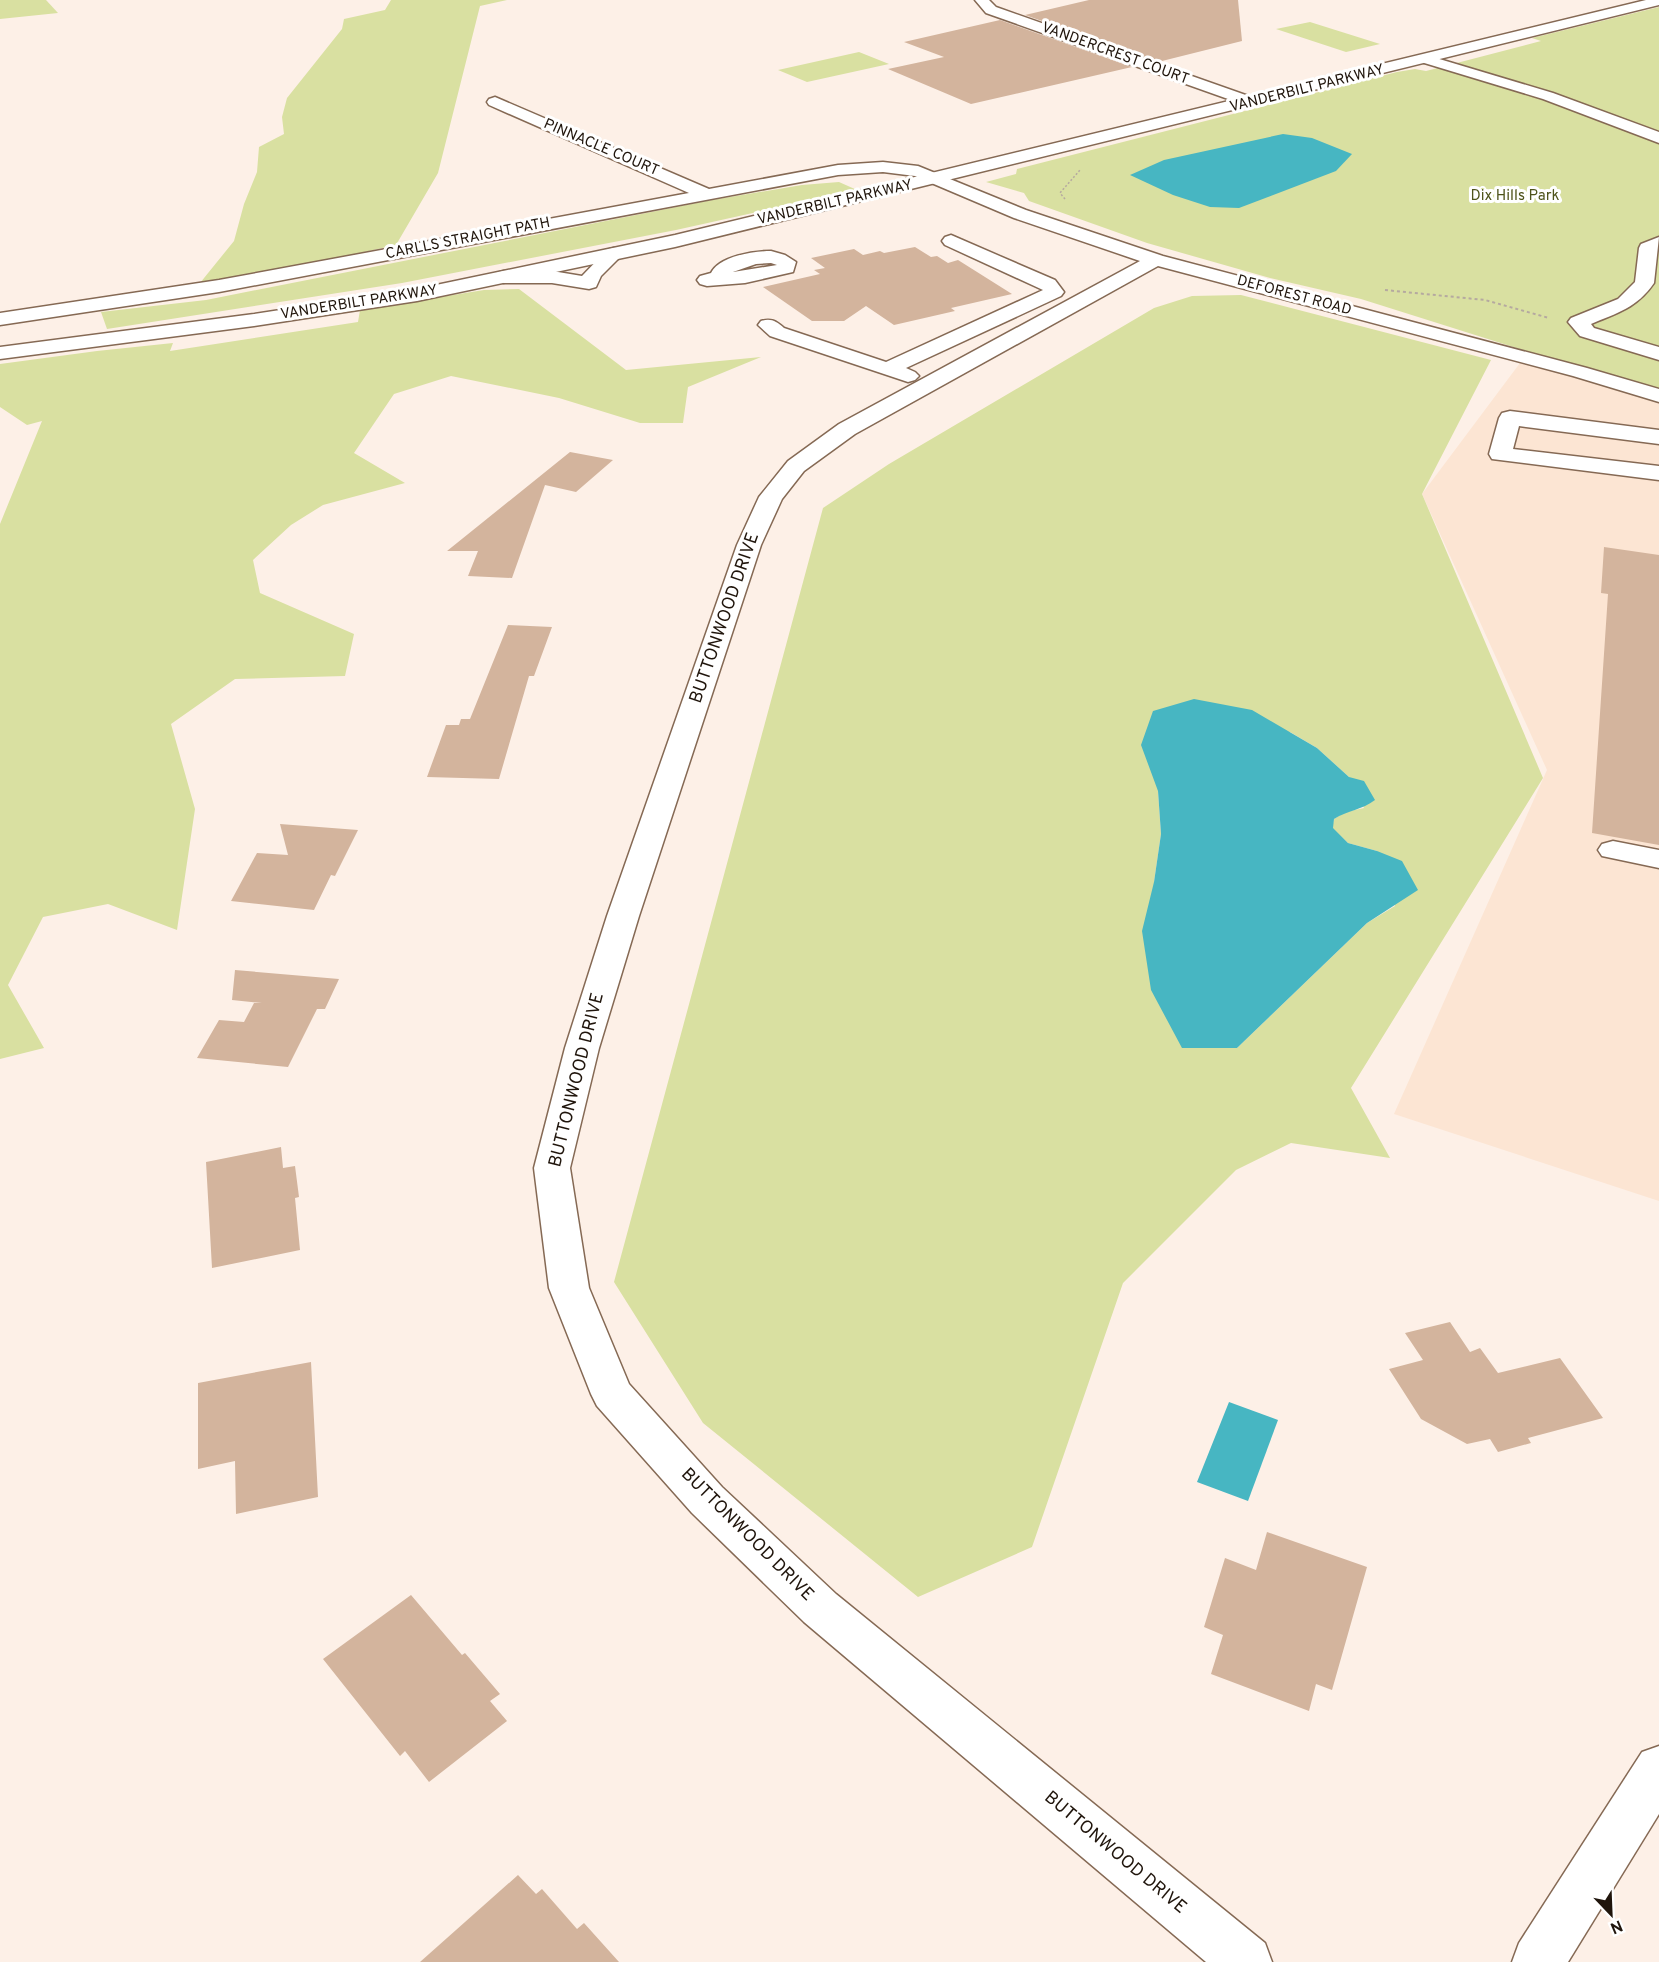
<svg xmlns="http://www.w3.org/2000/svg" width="1659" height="1962" viewBox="0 0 1659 1962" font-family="Overpass,sans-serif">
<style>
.built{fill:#fce5d3}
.green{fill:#d9e0a1;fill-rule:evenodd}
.water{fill:#47b6c2}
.building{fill:#d3b49d}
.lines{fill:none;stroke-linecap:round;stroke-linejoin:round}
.minor-casing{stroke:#856954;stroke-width:3}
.major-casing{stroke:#856954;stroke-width:3}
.path-far1{stroke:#b5a9a0;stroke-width:1.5;stroke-dasharray:2 2;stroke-linecap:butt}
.path{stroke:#b5a9a0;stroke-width:2;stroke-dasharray:3 3;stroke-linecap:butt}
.minor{fill:#fff;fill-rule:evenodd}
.major{fill:#fff;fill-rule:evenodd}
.labels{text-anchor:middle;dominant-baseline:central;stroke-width:6;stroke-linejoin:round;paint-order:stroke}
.far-street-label{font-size:15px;fill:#20150c;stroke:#fff}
.far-park-label{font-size:15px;fill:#4e531a;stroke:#fff}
.street-label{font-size:18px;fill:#20150c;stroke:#fff}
</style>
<rect width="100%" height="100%" fill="#fdf0e7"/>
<path class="built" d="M1520,363L1604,375L1659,393V1201L1394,1114L1547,770L1422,494Z"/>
<g class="green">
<path d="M0,0H46L58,13L0,19Z"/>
<path d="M391,0H507L480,6L438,173L396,245L287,269L200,283L234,241L244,204L257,172L259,147L284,134L282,117L287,98L342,29L344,19L385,10Z"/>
<path d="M1659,7V393L1361,299L1270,278L1147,243L1029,201L1024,193L986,182L1016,174L1017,169L1397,72L1415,69L1426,71L1541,41L1532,38Z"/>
<path d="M1310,22L1380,44L1346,52L1276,29Z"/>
<path d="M859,52L889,64L807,82L778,70Z"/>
<path d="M839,182L857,190L676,230L402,283L107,329L101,312L206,300L712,200L802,185Z"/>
<path d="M519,289L626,370L761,357L688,387L683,423H640L559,398L451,376L394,394L354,453L405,483L323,505L291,525L253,560L260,593L354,634L345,676L235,679L171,724L195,809L177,930L108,904L43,917L8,985L44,1048L0,1059V524L42,421L27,425L0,407V364L97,351L173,343L170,351L358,322L360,310L484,290Z"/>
<path d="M1241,295L1491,360L1422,494L1543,778L1351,1088L1390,1158L1291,1143L1236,1170L1123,1283L1032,1547L918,1597L703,1423L614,1282L823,508L889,464L1154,308L1192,296ZM1290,732L1317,748L1349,777L1364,808L1345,812L1334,819L1332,828L1348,843L1377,851L1395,906L1367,923L1237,1048L1154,882L1161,834L1158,791Z"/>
</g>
<g class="water">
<path d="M1283,134L1312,138L1352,154L1336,171L1239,208L1210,207L1173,195L1130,175L1164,160Z"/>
<path d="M1194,699L1252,710L1317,748L1349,777L1364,781L1375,800C1362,810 1348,810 1334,819L1333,828L1348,843L1377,851L1402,861L1418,890L1367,923L1237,1048H1182L1151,990L1142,931L1154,882L1161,834L1158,791L1141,745L1153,711Z"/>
<path d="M1229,1402L1278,1420L1248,1501L1197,1482Z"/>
</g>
<g class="building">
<path d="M1089,0H1238L1242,41L1158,62L1025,15Z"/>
<path d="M1000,20L1132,67L971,104L888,69L944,57L904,42Z"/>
<path d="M915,247L931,257L937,256L948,263L958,260L1012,294L951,308L955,311L894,325L866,306L844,321H812L763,287L820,274L814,270L825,268L811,258L854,249L863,255L880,251L884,253Z"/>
<path d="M570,452L613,460L576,492L545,485L512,578L468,576L478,551H447Z"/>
<path d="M1604,547L1659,555V845L1592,833L1608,594L1601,593Z"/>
<path d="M508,625L552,627L534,676H529L499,779L427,777L446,725H459L461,719H470Z"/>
<path d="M280,824L358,830L335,876L331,875L314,910L231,901L257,853L288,855Z"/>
<path d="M235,970L339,979L325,1009H317L288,1067L197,1058L219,1020L244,1022L254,1003H262L232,1000Z"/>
<path d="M281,1147L283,1168L295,1166L299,1197L295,1198L300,1250L212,1268L206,1162Z"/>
<path d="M1450,1322L1470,1352L1480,1348L1498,1373L1560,1358L1603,1418L1528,1438L1531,1443L1498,1452L1490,1439L1467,1444L1421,1419L1389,1369L1423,1360L1405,1333Z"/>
<path d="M311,1362L318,1497L236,1514L235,1461L198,1469V1383Z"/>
<path d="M1267,1532L1367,1567L1332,1690L1316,1684L1309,1711L1211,1674L1223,1635L1204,1627L1225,1558L1256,1570Z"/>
<path d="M411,1595L462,1655L465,1653L500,1694L490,1701L507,1721L429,1782L405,1751L400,1756L323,1659Z"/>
<path d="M518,1875L536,1894L542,1889L577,1929L584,1923L619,1962H420Z"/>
</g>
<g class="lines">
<g class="minor-casing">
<g id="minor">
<path d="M975,0H989L996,7L1257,99L1259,102L1257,105H1245L986,13Z"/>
<path d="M1426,55L1553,93L1659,132V143L1543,99L1421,62L1419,59L1421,56Z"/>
<path d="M495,97L709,189L838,165L883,162L918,166L1026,210L1163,256L1587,368L1659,389V402L1573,376L1158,266L855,434L804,471L782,499L761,545L639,916L599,1048L570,1168L589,1288L629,1384L722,1487L836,1594L1265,1943L1272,1962H1206L804,1622L692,1513L597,1406L591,1394L549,1288L534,1168L565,1048L607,916L737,545L759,497L788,461L839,424L1140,261L1014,218L915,176L883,172L838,175L219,292L0,325V313L219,280L689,193L489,105L487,102L489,99Z"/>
<path d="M951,235L1055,280L1064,292L1061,296L906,368L915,372L919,376L915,380L908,382L770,336L758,325L761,321C771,318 776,321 784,328L886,362L1043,290L945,245L942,241L945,237Z"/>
<path d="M1659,237L1654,283C1637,308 1617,313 1591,324L1594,328L1659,347V360L1580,336L1568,322L1571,318L1618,299L1635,282L1639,248L1641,244Z"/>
<path d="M614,248L621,250L623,254L601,276L596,287L589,289L552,283H504L497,281L494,277L497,273L504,271H552L582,276L607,250Z"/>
<path d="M771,251L785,255L796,262L793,272L745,283L707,286L700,284L697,280L700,276L711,273C719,256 754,251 771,251ZM771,263L777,265L733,272L756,264Z"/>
<path d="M1510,411L1659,430V444L1519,426L1513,449L1659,466V480L1492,459L1489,454L1499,418L1502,413Z"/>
<path d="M1613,841L1659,850V868L1602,856L1598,850L1602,844Z"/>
<path d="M1659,1746V1814L1568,1962H1512L1519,1943L1642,1752Z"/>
</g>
</g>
<g class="major-casing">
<path id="major" d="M1646,0H1659V5L675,247L417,301L254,326L0,359V347L254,314L417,289L675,235Z"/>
</g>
<path class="path-far1" d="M1065,199L1060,193L1080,170"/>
<path class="path" d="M1385,290L1485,300L1549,318"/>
<use href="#minor" class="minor"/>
<use href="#major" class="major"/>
</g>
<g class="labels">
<g class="far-street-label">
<text transform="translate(1115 54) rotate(20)">VANDERCREST COURT</text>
<text transform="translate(1307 89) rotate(-14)">VANDERBILT PARKWAY</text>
<text transform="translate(601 148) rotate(23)">PINNACLE COURT</text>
<text transform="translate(835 203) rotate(-13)">VANDERBILT PARKWAY</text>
<text transform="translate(468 239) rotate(-11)">CARLLS STRAIGHT PATH</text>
<text transform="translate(1294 296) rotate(15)">DEFOREST ROAD</text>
<text transform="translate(359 303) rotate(-9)">VANDERBILT PARKWAY</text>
</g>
<g class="far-park-label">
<text x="1515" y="196">Dix Hills Park</text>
</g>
<g class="street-label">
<text transform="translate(725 618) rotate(-71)">BUTTONWOOD DRIVE</text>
<text transform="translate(577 1080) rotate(-76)">BUTTONWOOD DRIVE</text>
<text transform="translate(747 1535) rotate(45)">BUTTONWOOD DRIVE</text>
<text transform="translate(1115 1853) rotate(40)">BUTTONWOOD DRIVE</text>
</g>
</g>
<g transform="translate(1611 1914) rotate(157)" stroke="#ffffff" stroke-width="4.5" paint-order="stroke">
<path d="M0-4.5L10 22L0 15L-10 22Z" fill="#20150c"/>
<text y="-9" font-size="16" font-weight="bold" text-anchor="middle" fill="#20150c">N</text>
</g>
</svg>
